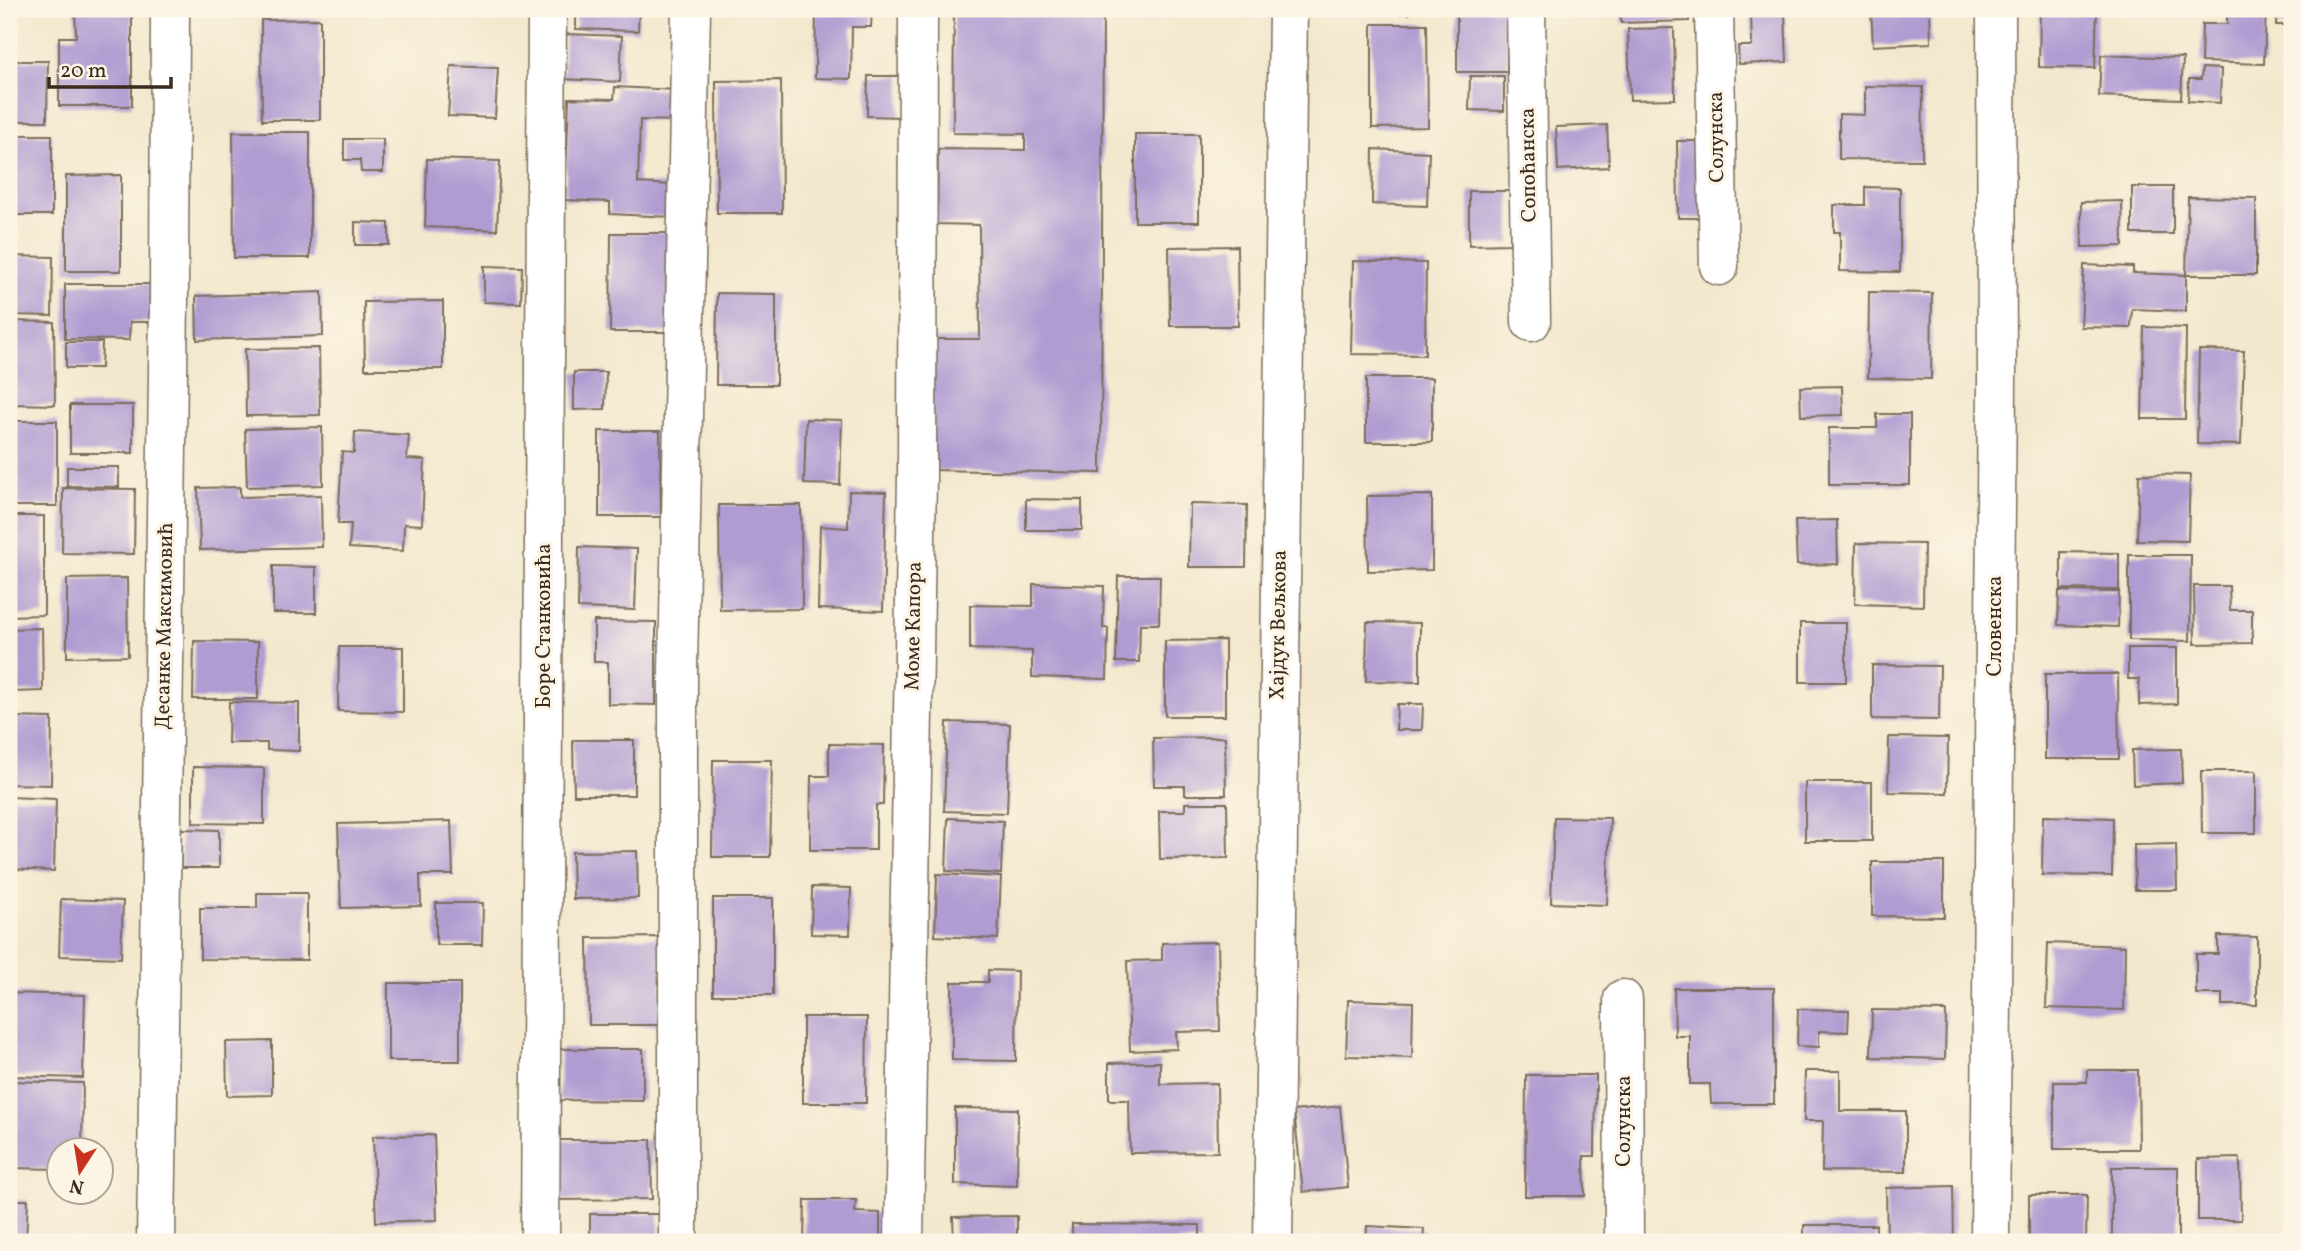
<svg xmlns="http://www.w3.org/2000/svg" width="2301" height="1251" viewBox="0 0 2301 1251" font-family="Vollkorn,serif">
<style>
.building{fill:#af9cd2}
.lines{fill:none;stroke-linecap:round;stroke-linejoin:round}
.minor-casing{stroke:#7b6c5b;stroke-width:41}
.minor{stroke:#fff;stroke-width:38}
.labels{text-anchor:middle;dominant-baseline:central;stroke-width:6;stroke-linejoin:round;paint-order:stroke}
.street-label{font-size:21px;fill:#3b2a1e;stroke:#fcf5e5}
</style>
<rect width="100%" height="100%" fill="#fcf5e5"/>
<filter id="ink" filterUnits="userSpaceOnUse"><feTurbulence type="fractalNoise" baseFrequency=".0143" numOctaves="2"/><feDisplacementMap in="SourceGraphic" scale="14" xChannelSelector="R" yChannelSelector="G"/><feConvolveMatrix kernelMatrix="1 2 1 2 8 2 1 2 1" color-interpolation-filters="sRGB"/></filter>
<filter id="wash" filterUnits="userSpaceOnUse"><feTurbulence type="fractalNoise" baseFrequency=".00686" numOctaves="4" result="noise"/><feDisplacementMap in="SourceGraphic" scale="28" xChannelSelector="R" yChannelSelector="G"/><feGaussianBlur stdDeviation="1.57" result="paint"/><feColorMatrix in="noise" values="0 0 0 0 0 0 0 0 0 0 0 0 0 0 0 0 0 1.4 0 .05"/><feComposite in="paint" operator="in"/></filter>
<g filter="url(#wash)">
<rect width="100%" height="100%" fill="#f3e8cd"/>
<g id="blocks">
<g class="building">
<path d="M75,9H132V106H59V37H76Z"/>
<path d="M576,9H639L638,31L576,29Z"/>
<path d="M816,9H872L871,27H852L851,79L815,78Z"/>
<path d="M954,9L1103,10L1101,473L931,470L932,339H980L979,225L937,224L938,149L1025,150V134L953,133Z"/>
<rect x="1328" y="9" width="81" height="5"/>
<path d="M1457,9H1508L1507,72H1457Z"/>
<path d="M1621,9H1689V21L1621,23Z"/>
<path d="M1871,9H1930L1931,43L1873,46Z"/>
<path d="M2040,9H2097L2095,68L2039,67Z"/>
<path d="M2227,9H2266L2264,64L2201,62L2202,24H2227Z"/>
<path d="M2277,9H2292V25H2276Z"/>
<path d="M1785,13L1787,62L1739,64L1738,46H1752L1751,14Z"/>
<path d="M320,19V120H262L261,20Z"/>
<path d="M1372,24H1427L1428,127L1372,128Z"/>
<path d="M1674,28L1675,99L1630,100L1628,29Z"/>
<path d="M565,34L622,36L620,82L563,79Z"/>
<path d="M2101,55L2183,58L2181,99L2099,96Z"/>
<path d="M9,61H48L47,121H9Z"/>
<path d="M451,66L498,68L495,118L448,116Z"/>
<path d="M2202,68L2221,69L2220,103L2188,101L2189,79H2201Z"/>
<path d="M868,76H901L900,117L867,116Z"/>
<path d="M1470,76H1504V111L1469,110Z"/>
<path d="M781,80L782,213H717L716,81Z"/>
<path d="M1865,86L1923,87L1922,160L1839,159V114L1865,115Z"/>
<path d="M615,87L676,90L675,121L640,120L638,183L672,185L671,217L610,214V202L565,200L569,98L614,99Z"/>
<path d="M1607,125L1609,167L1558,170L1556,127Z"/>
<path d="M233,132H310V258H234Z"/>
<rect x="1135" y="134" width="64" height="88"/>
<rect x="9" y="135" width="43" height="80"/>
<path d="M344,139H383V172H361L360,160H344Z"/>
<path d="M1677,141H1703L1704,218H1678Z"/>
<path d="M1373,149L1429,152L1427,206L1372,204Z"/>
<path d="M427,159L500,161L497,230L425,227Z"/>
<path d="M121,175V271H66V176Z"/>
<path d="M1865,187L1900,188V272L1840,271V232H1834V205H1865Z"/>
<rect x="2132" y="187" width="41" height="47"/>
<path d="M1469,191H1510V244L1469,245Z"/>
<path d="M2188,197L2256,198V275H2186Z"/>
<path d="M2122,201L2123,246L2082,247L2081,202Z"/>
<path d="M355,222L389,223V245H355Z"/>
<path d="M611,233H672V332H610Z"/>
<path d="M1237,246L1238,326H1170L1169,247Z"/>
<path d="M9,256L53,257L52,316L9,315Z"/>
<path d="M1353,261L1426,263L1425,355L1351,354Z"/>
<path d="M2084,265L2133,267V273L2186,275V311L2132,309L2131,328L2081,327Z"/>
<path d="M484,266L522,267L521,303L484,302Z"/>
<path d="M65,284H153V322H130L129,340L65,339Z"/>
<path d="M322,292L323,336L197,340L196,296Z"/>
<path d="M1869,292L1932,293L1931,379L1868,378Z"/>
<path d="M717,293L776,294V385H716Z"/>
<path d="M443,301V369H365L364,302Z"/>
<path d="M9,321L54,322L55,405L9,404Z"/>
<path d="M2144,327L2186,328L2185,419H2142Z"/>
<path d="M66,342H102L101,368H66Z"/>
<path d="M319,348L320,415L246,416L245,349Z"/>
<path d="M2199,350L2244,351L2241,445L2197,444Z"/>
<path d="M574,372H606L605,409L574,410Z"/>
<rect x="1366" y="378" width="66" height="64"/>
<path d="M1842,386L1843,415L1801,416L1800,387Z"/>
<rect x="70" y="405" width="63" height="48"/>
<path d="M1877,414H1910V485H1829V428H1877Z"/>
<path d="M806,419L842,420L840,485L804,484Z"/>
<rect x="9" y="421" width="48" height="85"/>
<path d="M322,427L323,485L247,487L245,429Z"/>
<path d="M599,431H660L661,517H599Z"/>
<path d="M355,432L409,435L407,459L425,460L422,525L404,524L403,551L349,548L351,524H338L342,452L354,453Z"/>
<path d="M67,467H119V487L67,486Z"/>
<path d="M2139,474L2190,475L2188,541L2137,540Z"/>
<path d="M240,487V497L321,495L322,547L200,550L198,488Z"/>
<path d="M63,488L135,489L134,554L62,553Z"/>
<path d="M849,491L886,492L883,611L818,609L820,526L848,528Z"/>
<path d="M1432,495V570L1368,571L1367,496Z"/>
<path d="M1026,499L1082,500V530H1026Z"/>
<path d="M1190,504L1247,505L1246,567H1189Z"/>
<path d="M719,505H801L802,609L720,610Z"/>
<path d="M9,516H44V615L9,616Z"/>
<path d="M1837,520L1838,564L1797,565L1795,521Z"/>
<path d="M1856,543L1924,544L1923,606L1855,604Z"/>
<path d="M579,547L637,549L635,610L578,608Z"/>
<path d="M2061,552L2119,553V590L2061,589Z"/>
<path d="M2129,555H2191L2190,641L2129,640Z"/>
<path d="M273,566L316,567V613H273Z"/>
<path d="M1118,576H1160L1159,624H1140L1139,662H1116Z"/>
<path d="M127,578L128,656L67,657V579Z"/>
<path d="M1033,584L1104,586L1103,628H1108L1107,679L1032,677V651L970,649V605L1033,606Z"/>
<path d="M2194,586H2229L2230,610H2252V643L2195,644Z"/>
<path d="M2059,591L2119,592L2118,627L2058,625Z"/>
<path d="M594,621L656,622V705L608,704V662H594Z"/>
<path d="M1367,622L1420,623V682L1366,681Z"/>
<rect x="1800" y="623" width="46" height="59"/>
<path d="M42,628L43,691L9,692V629Z"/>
<path d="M1225,640V716H1165V641Z"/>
<path d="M194,641L258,642V699H193Z"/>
<path d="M339,647H403V712L338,711Z"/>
<path d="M2128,648H2177V704L2139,705V679H2128Z"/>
<path d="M1872,665L1940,666L1939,720L1872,719Z"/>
<path d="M2045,674H2118L2119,759H2045Z"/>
<path d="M229,702L299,703V751L267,750V743H228Z"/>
<path d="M1397,704H1423L1422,730H1396Z"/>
<path d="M9,717L52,718L51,785L9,784Z"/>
<path d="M947,722L1010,724L1007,813L944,811Z"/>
<path d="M1225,737L1226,795H1185V786H1154L1153,738Z"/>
<path d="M1889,737L1948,738L1947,793L1888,792Z"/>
<path d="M573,740H634V795H574Z"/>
<path d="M829,744L884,745L883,805H876V850H810L811,776H829Z"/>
<path d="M2181,749L2182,783L2133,785L2132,750Z"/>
<path d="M713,760H772L770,857H712Z"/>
<path d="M193,767L264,768V824L193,823Z"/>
<path d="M2201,771H2256V833H2202Z"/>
<rect x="1805" y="782" width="67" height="59"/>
<path d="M9,797L56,799L54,871L9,869Z"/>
<path d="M1185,803H1227L1228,858L1160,859L1159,811H1185Z"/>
<path d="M2043,816L2113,818L2112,876L2042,875Z"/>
<path d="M1554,817L1610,818L1607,905L1551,903Z"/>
<path d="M948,818L1003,821L1001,874L946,871Z"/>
<path d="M451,821L453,875H420L421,906L341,908L338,824Z"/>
<path d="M181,829L219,830V868H181Z"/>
<path d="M2176,844L2177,890H2135L2134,845Z"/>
<path d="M637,851L638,898L573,899L572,852Z"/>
<path d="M1872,862H1944V917L1872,916Z"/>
<path d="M937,874L1001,877L998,939L935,936Z"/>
<path d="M812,887L851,888L850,935L811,934Z"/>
<path d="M257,893H307V960L200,959V908H257Z"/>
<rect x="713" y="898" width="60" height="97"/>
<path d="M61,899L123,901L121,958L59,956Z"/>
<path d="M436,903H483L482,945H436Z"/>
<path d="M2218,936L2257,937V1005H2222V994H2196V954H2218Z"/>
<path d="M661,937V1025H589L588,938Z"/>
<path d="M1218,942L1220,1031L1176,1032L1177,1049L1130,1051L1127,961L1162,960V943Z"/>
<path d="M2048,943L2125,946L2124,1010L2046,1008Z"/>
<path d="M988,970L1017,971L1016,1061L952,1060V982H988Z"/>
<rect x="388" y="983" width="72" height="78"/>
<path d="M1674,988H1774V1104H1711L1710,1084H1690V1036H1675Z"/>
<path d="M9,993L85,995L83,1078L9,1076Z"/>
<path d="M1348,1000L1413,1002L1412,1058L1346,1056Z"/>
<path d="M1798,1009L1849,1010L1848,1032L1819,1031V1047L1797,1046Z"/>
<path d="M1872,1010L1946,1011L1945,1059L1871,1057Z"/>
<path d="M803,1017H867L866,1103H803Z"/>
<path d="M272,1041V1095L227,1096L226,1042Z"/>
<path d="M560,1049H643V1101L559,1100Z"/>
<path d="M1160,1062V1084L1217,1083L1218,1152L1130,1153L1129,1100H1109V1063Z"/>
<path d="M2087,1070H2138L2139,1149H2054V1082H2087Z"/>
<path d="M1805,1071H1840V1111H1906V1172L1822,1171L1823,1121H1804Z"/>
<path d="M1526,1075H1596L1595,1156H1584L1585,1196H1525Z"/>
<path d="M9,1081L83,1083L82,1150H60V1169L9,1168Z"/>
<path d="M1340,1106L1348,1187L1303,1192L1294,1111Z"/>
<path d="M955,1108L1018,1109L1017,1186L955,1184Z"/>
<path d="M434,1135L437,1220L376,1222L373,1136Z"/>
<path d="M555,1140H651L652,1199L555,1200Z"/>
<path d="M2240,1158L2241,1220H2198V1159Z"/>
<rect x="2112" y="1167" width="66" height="75"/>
<path d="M1953,1186L1954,1242H1887L1886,1188Z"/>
<path d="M2029,1195H2087L2086,1242H2029Z"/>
<path d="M9,1200H28L26,1242H9Z"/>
<path d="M805,1200H856L855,1212L880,1213V1242H804Z"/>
<rect x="590" y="1214" width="69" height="28"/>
<path d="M1017,1216V1242H954L953,1217Z"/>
<path d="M1072,1224L1200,1225V1242H1072Z"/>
<rect x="1804" y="1225" width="72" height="17"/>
<path d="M1367,1226L1424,1229L1423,1242H1366Z"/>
<path d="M331,1237L362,1240V1242H330Z"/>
</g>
</g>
</g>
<g filter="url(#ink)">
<use href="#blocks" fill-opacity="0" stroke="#7b6c5b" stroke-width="2"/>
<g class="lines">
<g class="minor-casing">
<g id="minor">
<path d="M1526,9L1531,322"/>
<path d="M1714,9L1719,266"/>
<path d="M1623,999L1624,1242"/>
<path d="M156,1242L169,301L170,9"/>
<path d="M540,1242L547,9"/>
<path d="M678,1242V669L691,9"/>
<path d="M904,1242L917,477L918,9"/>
<path d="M1273,1242L1288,9"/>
<path d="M1990,1242L1997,383L1996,9"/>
</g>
</g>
<use href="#minor" class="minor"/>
</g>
</g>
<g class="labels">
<g class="street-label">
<text transform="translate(1717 137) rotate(-91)">Солунска</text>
<text transform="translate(1529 165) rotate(-91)">Сопоћанска</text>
<text transform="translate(1279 625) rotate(-89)">Хајдук Вељкова</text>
<text transform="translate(165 626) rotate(-89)">Десанке Максимовић</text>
<text transform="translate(544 626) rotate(-90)">Боре Станковића</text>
<text transform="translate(914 626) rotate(-89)">Моме Капора</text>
<text transform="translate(1995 626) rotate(-90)">Словенска</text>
<text transform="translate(1624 1121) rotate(-90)">Солунска</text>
</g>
</g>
<rect width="2301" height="1251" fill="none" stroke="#fcf5e5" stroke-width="35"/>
<g transform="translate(80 1171) rotate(192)"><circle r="33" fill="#fcf5e5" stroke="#afa495" stroke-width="2"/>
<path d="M0-5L12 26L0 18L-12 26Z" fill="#c8321e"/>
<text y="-10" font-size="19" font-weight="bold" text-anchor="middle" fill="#3b2a1e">N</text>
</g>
<path d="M49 77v10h122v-10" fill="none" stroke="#3b2a1e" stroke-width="3.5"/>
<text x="60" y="77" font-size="21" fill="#3b2a1e" stroke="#fcf5e5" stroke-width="5" paint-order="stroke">20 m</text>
</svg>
